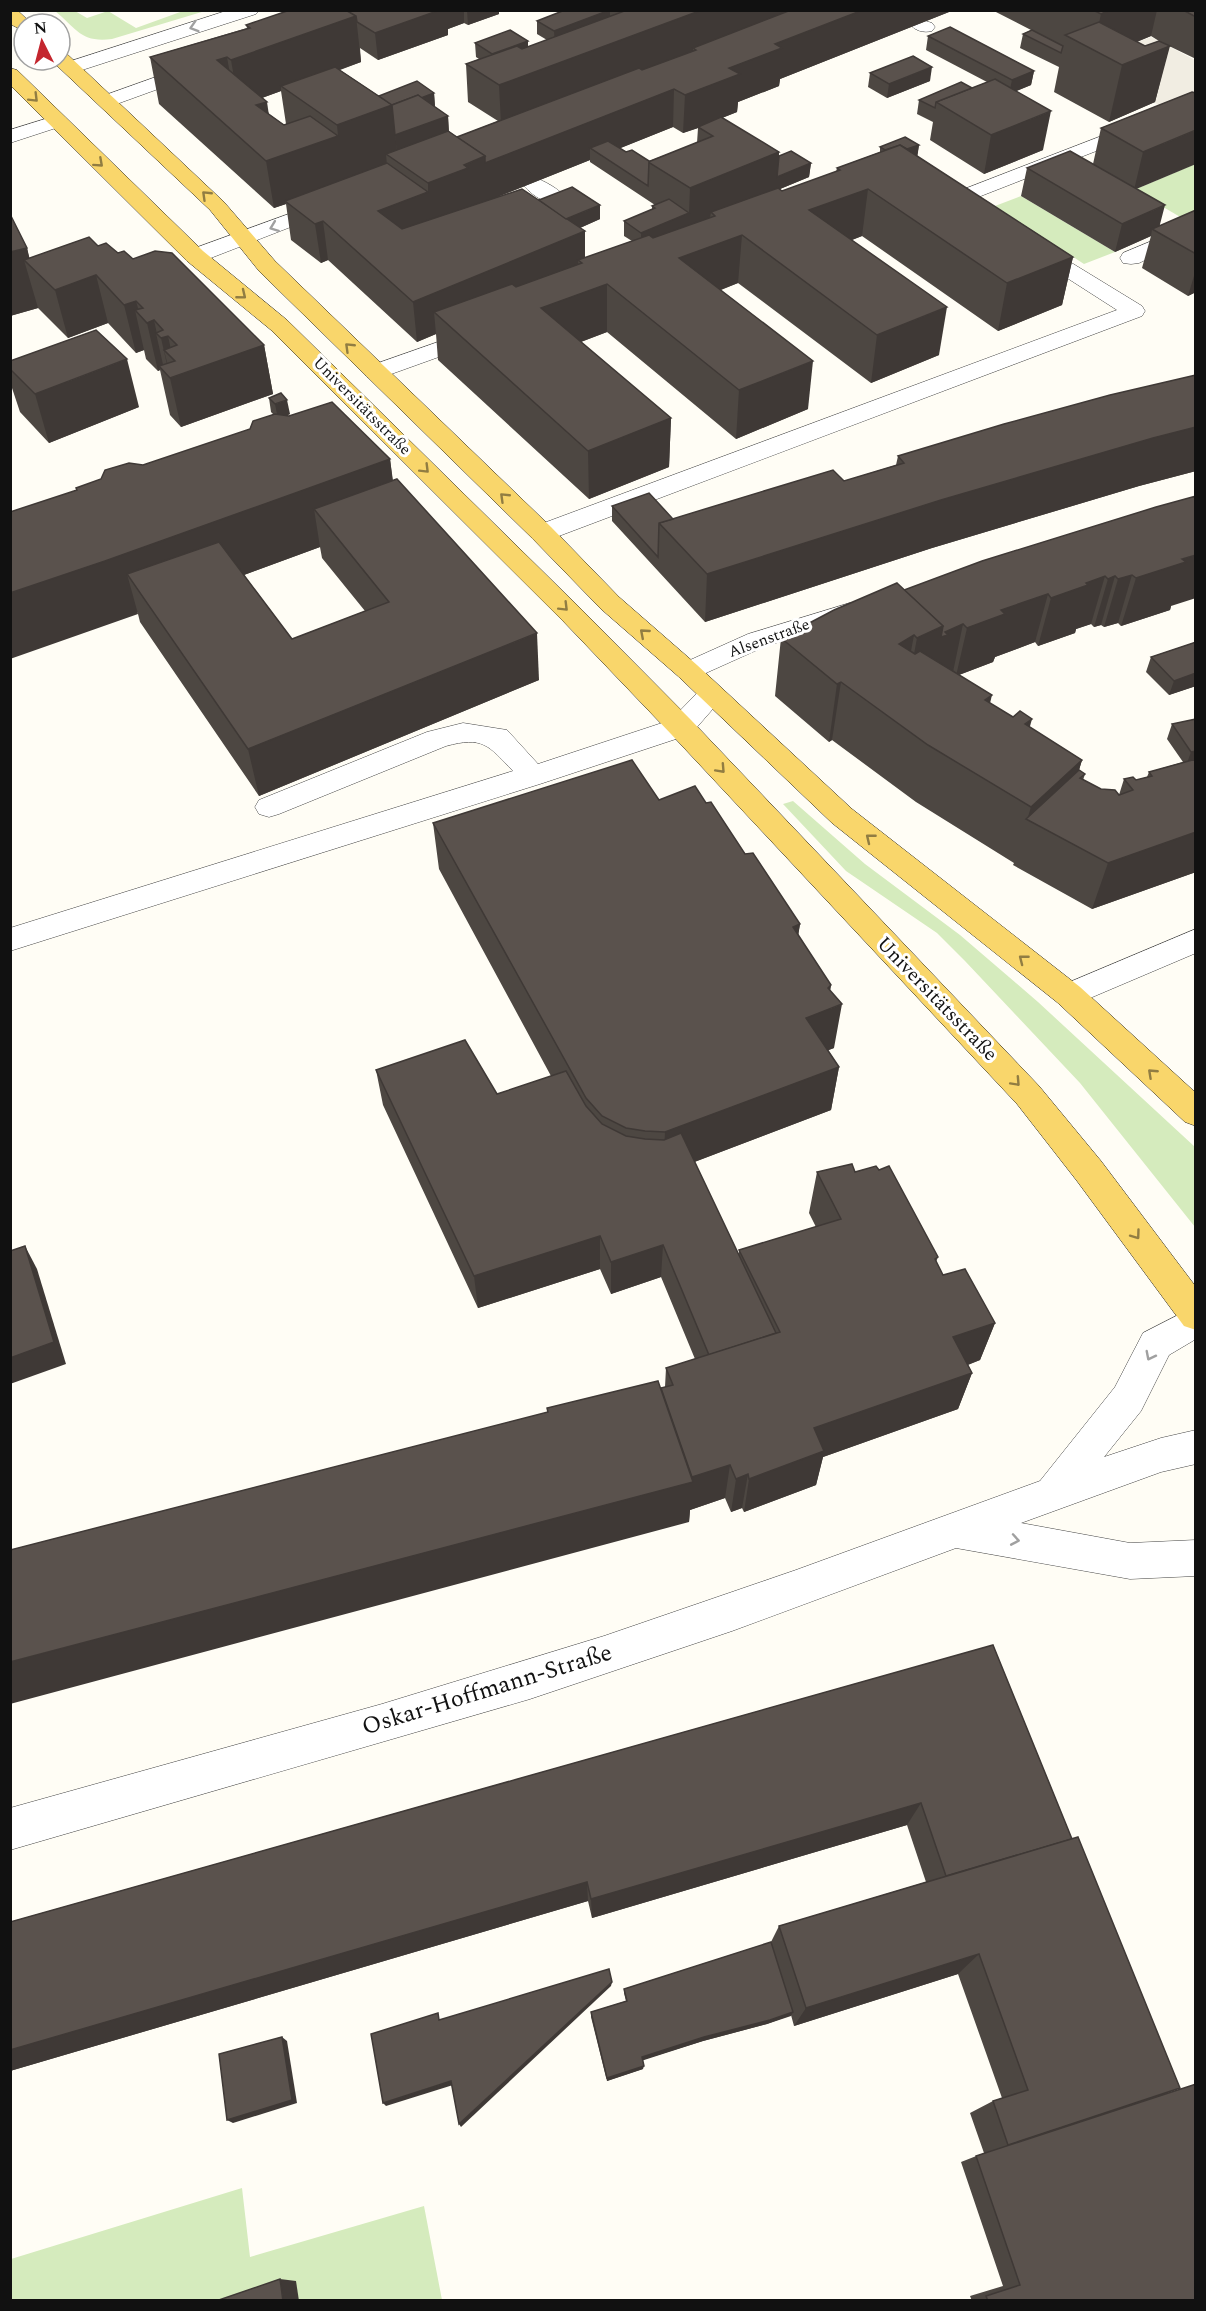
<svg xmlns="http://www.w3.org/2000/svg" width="1206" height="2311" viewBox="0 0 1206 2311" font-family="Spectral,serif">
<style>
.green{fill:#d5ebbd}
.plaza{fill:#f1ede2}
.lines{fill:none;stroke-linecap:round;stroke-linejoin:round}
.minor-casing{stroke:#444;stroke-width:1}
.major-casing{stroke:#222;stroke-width:1}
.minor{fill:#fff;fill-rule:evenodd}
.major{fill:#f9d66b;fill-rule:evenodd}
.wall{fill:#4d4742;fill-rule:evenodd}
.shaded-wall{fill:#3f3936}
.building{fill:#5a524d;stroke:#3f3936;stroke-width:1.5}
.oneway{stroke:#a0a0a0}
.oneway2{stroke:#917d42}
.labels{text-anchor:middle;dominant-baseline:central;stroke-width:6;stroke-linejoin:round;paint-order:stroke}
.far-street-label{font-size:16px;fill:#111;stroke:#fff}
.street-label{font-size:20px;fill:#111;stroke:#fff}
.near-street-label{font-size:24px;fill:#111;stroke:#fff}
</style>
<rect width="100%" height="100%" fill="#fffdf5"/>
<g class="green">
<path d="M55,11H75L87,18L108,11L136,28L183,11H205L112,39C81,43 77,29 55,11Z"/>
<path d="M1195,164V216L1182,218L1134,190Z"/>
<path d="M1021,196L1115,252L1084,264L995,206Z"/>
<path d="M793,801L865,864L960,935L1038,1002L1195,1147V1227L1080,1083L965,961L937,933L846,871L783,804Z"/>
<path d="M242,2188L250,2257L424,2206L442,2300H11V2259Z"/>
</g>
<path class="plaza" d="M1151,37L1195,60V105L1170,111L1082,64Z"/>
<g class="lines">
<g class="minor-casing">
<g id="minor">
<path d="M229,10H259L256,14L79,71H65L63,67L65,63Z"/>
<path d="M919,19L932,23L935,27L932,31C924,33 915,31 910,24L913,20Z"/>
<path d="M198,62L205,64L207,68L205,72L114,105H100L97,101L100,97Z"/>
<path d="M58,115L65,117L68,121L65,125L10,143V130Z"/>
<path d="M1138,122L1145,124L1148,128L1145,132L963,203L956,205L949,203L946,199L949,195Z"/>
<path d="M532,177C544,180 561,190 568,200L565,204C551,208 530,195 522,183L525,179Z"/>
<path d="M330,199L337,201L340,205L337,209L203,261L195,262L187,261L184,256L187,251Z"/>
<path d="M1183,228L1190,230L1194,234L1190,238L1139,263L1131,264L1123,263L1120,258L1123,253Z"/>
<path d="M1032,241L1039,243L1142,306L1145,311L1142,316L551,539L542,541L533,539L530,533L533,527L1117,310L1025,251L1021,247L1025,243Z"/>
<path d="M478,328L486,330L489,335L486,340L383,377L375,379L367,377L364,372L367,367Z"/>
<path d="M850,603L859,605L863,611L859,617L766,646L697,677L688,680L679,677L675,671L679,665L748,634Z"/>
<path d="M711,686L721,689L725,695L691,734L543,783L10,951V928L513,771C488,745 483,736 446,746L279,814L269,817L259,814L255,807L259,800L427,732L463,723L507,730L538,764L671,720L701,689Z"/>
<path d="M1196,929V953L1069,1007L1058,1003L1054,995L1058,987Z"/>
<path d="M1196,1306V1339L1169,1355L1141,1411L1104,1457L1161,1438L1196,1430V1464L1161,1472L1021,1523L1130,1543L1196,1540V1576L1130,1579L956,1548L732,1631L530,1699L10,1850V1808L382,1704L604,1636L796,1570L1040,1481L1115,1387L1143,1333Z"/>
</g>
</g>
<g class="major-casing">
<g id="major">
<path d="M10,10H17L32,24H24V31L10,24Z"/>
<path d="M60,52L67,54L224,202L275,261L551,527L619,597L697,665L852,809L1080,987L1196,1093V1126L1185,1122L1058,1003L832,823L679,677L601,609L533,539L259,271L210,210L53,62L52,60H60Z"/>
<path d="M10,68L17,70L203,251L287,320L581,609L691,720L1039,1086L1101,1161L1196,1287V1330L1184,1326L1077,1181L1017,1104L671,734L563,621L271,330L187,261L10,85Z"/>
</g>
</g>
<use href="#minor" class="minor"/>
<use href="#major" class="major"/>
</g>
<g class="wall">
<path d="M354,10H501L499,11V14L468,25L464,23L448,29V35L378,60L360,48L361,62L340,70L379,96L434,93L435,107L448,116L449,131L457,137L498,121L468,102L466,64L479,59L476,57L475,43L528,41V47L547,40L537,34V21L565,10H949V12L780,79L779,86L738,102L737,112L722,118L779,152V156L811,163L809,177L780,189L782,191L836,172L837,168L880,152V147L919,145L917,156L1073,257L1062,305L998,331L862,236L852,240L939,355L871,383L738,283L721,290L808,409L736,439L607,332L581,342L671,418L669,467L589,499L438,360L436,334L417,342L328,260L321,263L291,240L286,204L274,208L159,104L150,57L247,28L246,25L349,12ZM281,91L286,124L284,125L269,114L262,98ZM673,127L683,133L698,128L697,143L649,161L626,152L620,148ZM590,160V162L655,205L652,206V210L624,221V236L632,241L585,258V231L580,228L600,219L539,200L500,196Z"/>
<path d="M992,10H1196V59L1169,46L1155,102L1109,122L1054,92L1059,67L1020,48L1023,34L1031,30ZM1151,36L1159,41L1145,46L1137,42Z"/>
<path d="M928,36L1034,71L1031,85L1016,91L1043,150L984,174L930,140L933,122L917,114L919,100L972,88L987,82L926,50Z"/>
<path d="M870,73L930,81L887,98L868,87Z"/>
<path d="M1192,92L1136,189L1160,226L1196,210V292L1188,296L1142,268L1151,236L1115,252L1021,196L1027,168L1093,164L1101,128Z"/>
<path d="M98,246L133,259L264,345L273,394L181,427L170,415L160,370L158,371L146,359L144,350L136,353L108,323L68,338L38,308L10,316L27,248L29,258Z"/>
<path d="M10,361L139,407L49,443L20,412L10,382Z"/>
<path d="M1196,375V471L1139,486L932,548L705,622L612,521V506L673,519L844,481L896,465L898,456Z"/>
<path d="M269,398L290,414L286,416L390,459L393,481L539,680L259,796L140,622L138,614L76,488L250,429L273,414L271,412ZM320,547L322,558L365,611L292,639L244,575Z"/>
<path d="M1156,507L1171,606L1170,610L1121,626L1118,623L1104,627L1101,625L1094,627L1091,624L1076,629L1075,633L1038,646L1035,642L995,657L993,662L959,675L990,703L1082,760L1079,770L1085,774L1083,780L1101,789L1119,795L1124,779L1136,780L1147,777L1149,772L1183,762L1167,739L1172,724L1196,719V872L1092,909L1013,865L1014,863L916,802L832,740L829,742L775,696L781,638L904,590Z"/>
<path d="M1196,642V686L1169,695L1146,672L1151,657Z"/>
<path d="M659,800L706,803L800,924L798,935L831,985L830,990L834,1048L828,1050L839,1067L831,1110L694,1162L739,1255V1250L816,1227L809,1213L817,1172H855L938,1257L936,1262L943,1275L995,1323L980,1360L968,1365L972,1373L958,1409L823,1457L816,1485L744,1512L742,1508L731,1512L725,1498L690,1510L689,1522L547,1413V1408L665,1387L666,1368L695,1359L661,1277L611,1294L600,1269L478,1308L383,1105L376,1070L497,1094L551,1076L439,869L433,823Z"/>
<path d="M993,1645L1072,1839L1180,2088L1163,2095L1196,2301H972L970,2296L1003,2286L961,2162L984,2153L970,2113L993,2101L1002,2098L958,1974L794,2026L791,2015L767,2024L703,2041L642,2060L643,2069L607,2081L591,2017V2012L626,2001L624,1993V1989L771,1942L779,1926L926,1882L907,1825L592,1918L588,1901L10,2071V1922Z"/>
</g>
<g class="shaded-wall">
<path d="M440,10H464V23L448,29V35L378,60L375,33Z"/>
<path d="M467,10H501L499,11V14L468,25Z"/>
<path d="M610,10V24L555,45L554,31Z"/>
<path d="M702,10H800L693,48V51L501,123L499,85Z"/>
<path d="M863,10H949V12L780,79L779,86L738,102L737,112L699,127H698V128L683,133L685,95L729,68L775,44Z"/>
<path d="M1110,10H1157L1151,36L1103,55L1093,50L1101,14Z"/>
<path d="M356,16L361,62L285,89L281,86V91L239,106L231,60Z"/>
<path d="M528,41V55L493,68L492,54Z"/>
<path d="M1170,46L1155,102L1109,122L1122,65Z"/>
<path d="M227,57L235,104L217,60Z"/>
<path d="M932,67L930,81L887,98L889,84Z"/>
<path d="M1034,71L1031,85L1009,94L1012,80Z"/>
<path d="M674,89L673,127L601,156L590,148V160L487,201L382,250L378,211L428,192V183L485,156Z"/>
<path d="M434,93L435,107L395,132L398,162L386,154L387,166L285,201L286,204L274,208L266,161L338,136L337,125L392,105L409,102Z"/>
<path d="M267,102L274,149L256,105Z"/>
<path d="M1051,111L1043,150L984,174L991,135Z"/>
<path d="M448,116L449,140L398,162L395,135Z"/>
<path d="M1196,130V164L1134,190L1143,152Z"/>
<path d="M919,145L917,159L893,155Z"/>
<path d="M779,152L777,177L811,163L809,177L715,216L711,212L710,218L641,247V233L689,213L690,188Z"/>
<path d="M868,189L862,236L805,258L809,210Z"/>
<path d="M600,205V219L546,243L545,228Z"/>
<path d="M1165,205L1158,232L1152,229L1151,236L1115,252L1122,224Z"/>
<path d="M323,221L328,260L321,263L315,224Z"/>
<path d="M585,231V270L582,263L578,260L579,273L434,312L436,334L417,342L413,302Z"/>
<path d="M742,235L738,283L678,306L679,258Z"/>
<path d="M27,248L32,268L24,260L38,308L10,316V252Z"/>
<path d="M1073,257L1062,305L998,331L1007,283Z"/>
<path d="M1196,269V292L1188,296Z"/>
<path d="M96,275L108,323L68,338L55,290Z"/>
<path d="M607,284V332L543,356L541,308Z"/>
<path d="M136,301L140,315L135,310L144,350L136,353L124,305Z"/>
<path d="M947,307L939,355L871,383L877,335Z"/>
<path d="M154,320L157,334L156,333L164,369L159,366L160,370L158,371L147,323Z"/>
<path d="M168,336L173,359L164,350L171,378L264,345L273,394L181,427L161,338Z"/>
<path d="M127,359L139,407L49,443L35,394Z"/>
<path d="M813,361L808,409L736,439L739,390Z"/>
<path d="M287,400L290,414L278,419L275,404Z"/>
<path d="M671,418L669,467L589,499L588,451Z"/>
<path d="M1196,427V471L1139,486L932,548L705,622L707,574L941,500L1153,438Z"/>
<path d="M390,459L397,518L314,509L320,547L151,609L127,574L138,614L10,659V593Z"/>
<path d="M1196,555V598L1171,606L1170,610L1121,626L1136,578L1182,559Z"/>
<path d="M1132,575L1118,623L1104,627L1118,579Z"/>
<path d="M1105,576L1091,624L1076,629L1075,633L1038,646L1051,598L1086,583Z"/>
<path d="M1115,576L1101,625L1094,627L1108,579Z"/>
<path d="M1048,594L1035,642L995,657L993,662L956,676L967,628L1001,610Z"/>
<path d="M963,624L953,672L906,697L917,638L943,626L945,632Z"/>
<path d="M537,633L539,680L259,796L248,749Z"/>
<path d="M914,635L903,694L899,644Z"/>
<path d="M1196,673V686L1169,695L1174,681Z"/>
<path d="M841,682L832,740L829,742L837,684Z"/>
<path d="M992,695L978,753L985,700Z"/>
<path d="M1032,719L1016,777L1025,724Z"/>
<path d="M1196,751V764L1186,766L1191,752Z"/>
<path d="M1082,760L1065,817L1027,820L1031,807Z"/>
<path d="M1196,832V872L1092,909L1108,863Z"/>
<path d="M800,924L793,969V927Z"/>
<path d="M831,985L827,1010L842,1004L834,1048L799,1062L806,1018Z"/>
<path d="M839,1067L831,1110L663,1174L665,1132Z"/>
<path d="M600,1236V1269L478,1308L474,1276Z"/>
<path d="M663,1245L661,1277L611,1294V1262Z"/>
<path d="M25,1246L37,1269L66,1364L10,1384V1358Z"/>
<path d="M995,1323L980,1360L940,1375L953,1337Z"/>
<path d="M972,1373L958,1409L823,1457L816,1485L744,1512L749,1479L814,1428Z"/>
<path d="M730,1465L725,1498L690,1510L689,1522L10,1704V1662L688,1478Z"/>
<path d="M748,1474L742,1508L731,1512L736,1479Z"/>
<path d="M921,1803L907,1825L592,1918L591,1899Z"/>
<path d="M587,1882L588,1901L10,2071V2050Z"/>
<path d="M979,1954L958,1974L794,2026L806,2008Z"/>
<path d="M612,1982L611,1986L461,2127L459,2124Z"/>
<path d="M793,2012L791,2016L767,2024L703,2041L641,2061L642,2057L704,2037Z"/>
<path d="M282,2037L287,2041L297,2103L233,2123L227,2120Z"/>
<path d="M644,2066L643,2069L607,2081V2078Z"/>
<path d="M451,2081L453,2085L386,2106L383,2103Z"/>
<path d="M280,2279L296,2281L299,2301H283Z"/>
</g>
<g class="building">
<path d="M290,10H347L356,16L231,60L227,57L217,60L267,102L256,105L284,125L310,116L338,136L266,161L150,57L250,28L246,25Z"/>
<path d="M354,10H440L375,33L357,22L356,16L349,12Z"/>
<path d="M565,10H610L554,31L537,21Z"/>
<path d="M627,10H702L499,85L466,64L517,46L522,49Z"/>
<path d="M791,10H863L775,44L782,48L729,68L740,74L685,95L674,89L485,163V156L457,137L639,68L642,70L696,50L693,48Z"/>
<path d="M1093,10H1110L1101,14Z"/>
<path d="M1183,10H1196V17Z"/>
<path d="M1099,22L1145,46L1159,41L1170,46L1122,65L1065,35Z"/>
<path d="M950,27L1034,71L1012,80L928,36Z"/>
<path d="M510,30L528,41L492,54L475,43Z"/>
<path d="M1032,30L1063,46L1061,53L1023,34Z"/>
<path d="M913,56L932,67L889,84L870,73Z"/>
<path d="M335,67L392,105L337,125L281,86Z"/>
<path d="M995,79L1051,111L991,135L936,102Z"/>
<path d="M417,81L434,93L421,98L418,95L392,105L379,96Z"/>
<path d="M961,82L972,88L936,102L935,108L919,100Z"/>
<path d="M1192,92L1196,93V130L1143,152L1101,128Z"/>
<path d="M418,95L448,116L395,135L392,105Z"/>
<path d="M721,117L779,152L690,188L648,162L713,136L698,127Z"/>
<path d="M448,131L485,156L464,165L468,168L428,183L386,154Z"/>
<path d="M905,137L919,145L907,149L900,145L885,150L880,147Z"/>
<path d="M608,141L626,152L632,150L649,161L648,186L590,148Z"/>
<path d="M900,145L1073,257L1007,283L868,189L809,210L947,307L877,335L742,235L679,258L813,361L739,390L607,284L541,308L671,418L588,451L434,312L512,284L516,287L582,263L578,260L649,235L653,238L715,216L711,212L778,188L782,191L840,170L837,168Z"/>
<path d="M791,151L811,163L777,177L779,156Z"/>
<path d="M1070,151L1165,205L1122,224L1027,168Z"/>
<path d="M387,163L428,192L378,211L402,229L522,189L585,231L413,302L323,221L315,224L285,201Z"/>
<path d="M572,187L600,205L566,219L539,200Z"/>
<path d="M669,199L689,213L641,233L624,221L655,208L652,206Z"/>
<path d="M1196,210V254L1152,229Z"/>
<path d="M11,216L27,248L10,252V217Z"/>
<path d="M89,237L98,246L106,243L118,253L124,251L133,259L155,251L172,253L264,345L170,378L159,366L175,361L164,350L177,345L168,336L161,338L156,333L163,330L154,320L147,323L135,310L143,308L136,301L124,305L96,275L55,290L24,260Z"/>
<path d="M96,330L127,359L35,394L10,369V361Z"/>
<path d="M1196,375V427L1153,438L941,500L707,574L659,523L833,470L844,481L904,463L898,456L1004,424L1110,395Z"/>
<path d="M281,393L287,400L275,404L269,398Z"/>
<path d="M332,402L390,459L105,561L10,593V512L77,490L76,488L101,479L105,470L129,463L143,465L250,429L253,421L275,414L289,416Z"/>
<path d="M397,479L537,633L248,749L127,574L219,542L292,639L389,602L314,509Z"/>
<path d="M649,493L673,519L659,523L658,557L612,506Z"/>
<path d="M1196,496V555L1182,559L1186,562L1136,578L1132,575L1118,579L1115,576L1108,579L1105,576L1086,583L1088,585L1051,598L1048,594L1001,610L1005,614L967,628L963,624L945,632L948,635L941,637L943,626L904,590L982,561L1156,507Z"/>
<path d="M897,583L943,626L917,638L914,635L899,644L915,654L920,651L992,695L985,700L1013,717L1020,711L1032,719L1025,724L1082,760L1031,807L928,745L841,682L837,684L781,638L834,610Z"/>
<path d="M1196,642V673L1174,681L1151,657Z"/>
<path d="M1196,719V751L1191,752L1172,724Z"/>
<path d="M1196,759V832L1108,863L1026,819L1079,770L1085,774L1080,778L1101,789L1115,790L1119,795L1133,790L1124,779L1133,777L1136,780L1152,776L1149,772Z"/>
<path d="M632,760L659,800L695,786L706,803L711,802L745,854L753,853L800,924L793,927L831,985L828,988L842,1004L806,1018L839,1067L665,1132L645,1131L626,1128L602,1116L586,1098L433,823Z"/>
<path d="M465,1040L497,1094L566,1071L586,1106L602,1124L626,1136L645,1139L664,1140L681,1133L776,1333L709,1355L663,1245L611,1262L600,1236L474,1276L376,1070Z"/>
<path d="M852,1164L855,1172L876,1166L879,1170L889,1166L938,1257L935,1259L943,1275L965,1269L995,1323L953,1337L972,1373L814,1428L824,1451L749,1479L748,1474L736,1479L730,1465L692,1477L661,1388L673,1385L666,1368L780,1332L739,1250L841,1219L817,1172Z"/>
<path d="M25,1246L54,1342L10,1358V1251Z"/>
<path d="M658,1381L693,1482L10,1662V1550L548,1412L547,1408Z"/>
<path d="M993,1645L1072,1839L946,1876L921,1803L591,1899L587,1882L10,2050V1922Z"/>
<path d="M1078,1837L1180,2088L1008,2145L993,2101L1028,2090L979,1954L806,2008L779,1926Z"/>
<path d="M771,1942L793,2012L770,2020L704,2037L642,2057L644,2066L607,2078L591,2012L627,2001L624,1989Z"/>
<path d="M609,1969L612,1982L459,2124L451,2081L383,2103L371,2034L438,2013L439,2020Z"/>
<path d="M282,2037L292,2100L227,2120L219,2054Z"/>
<path d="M1196,2084V2301H988L986,2296L1020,2285L976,2156Z"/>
<path d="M280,2279L283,2301H216Z"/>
</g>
<defs><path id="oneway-chevron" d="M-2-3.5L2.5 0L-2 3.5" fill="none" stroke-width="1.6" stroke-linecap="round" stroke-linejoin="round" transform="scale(1.5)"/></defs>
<g class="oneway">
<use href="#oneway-chevron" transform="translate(194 27) rotate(163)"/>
<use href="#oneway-chevron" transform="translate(274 227) rotate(159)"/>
<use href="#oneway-chevron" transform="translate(1150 1356) rotate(117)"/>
<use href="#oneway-chevron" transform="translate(1015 1540) rotate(10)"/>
</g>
<g class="oneway2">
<use href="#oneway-chevron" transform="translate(34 98) rotate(45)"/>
<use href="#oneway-chevron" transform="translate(99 163) rotate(42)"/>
<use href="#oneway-chevron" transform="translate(206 195) rotate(-136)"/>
<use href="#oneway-chevron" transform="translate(242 295) rotate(39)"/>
<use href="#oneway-chevron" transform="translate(349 347) rotate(-136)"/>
<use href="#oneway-chevron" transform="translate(425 469) rotate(45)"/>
<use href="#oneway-chevron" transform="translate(504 497) rotate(-136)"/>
<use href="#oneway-chevron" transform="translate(564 607) rotate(45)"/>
<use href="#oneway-chevron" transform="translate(644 633) rotate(-139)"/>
<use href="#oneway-chevron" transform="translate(721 769) rotate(47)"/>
<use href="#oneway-chevron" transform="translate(870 838) rotate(-141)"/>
<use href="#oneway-chevron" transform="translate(1023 959) rotate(-142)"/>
<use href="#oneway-chevron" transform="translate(1152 1073) rotate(-137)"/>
<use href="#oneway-chevron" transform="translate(1016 1082) rotate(47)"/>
<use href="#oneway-chevron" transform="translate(1136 1235) rotate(54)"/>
</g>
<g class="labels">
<g class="far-street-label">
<text transform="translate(362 406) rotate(45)">Universitätsstraße</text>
<text transform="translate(769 638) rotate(-20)">Alsenstraße</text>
</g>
<g class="street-label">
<text transform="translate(937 999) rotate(46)">Universitätsstraße</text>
</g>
<g class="near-street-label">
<text transform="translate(487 1690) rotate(-17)">Oskar-Hoffmann-Straße</text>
</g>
</g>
<rect width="1206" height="2311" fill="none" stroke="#111111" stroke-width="24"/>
<g transform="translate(42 42) rotate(354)"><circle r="28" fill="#ffffff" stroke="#a0a0a0" stroke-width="1.5"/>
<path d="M0-4.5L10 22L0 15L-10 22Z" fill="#c4262e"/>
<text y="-9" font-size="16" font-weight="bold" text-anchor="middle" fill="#111111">N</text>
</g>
</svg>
